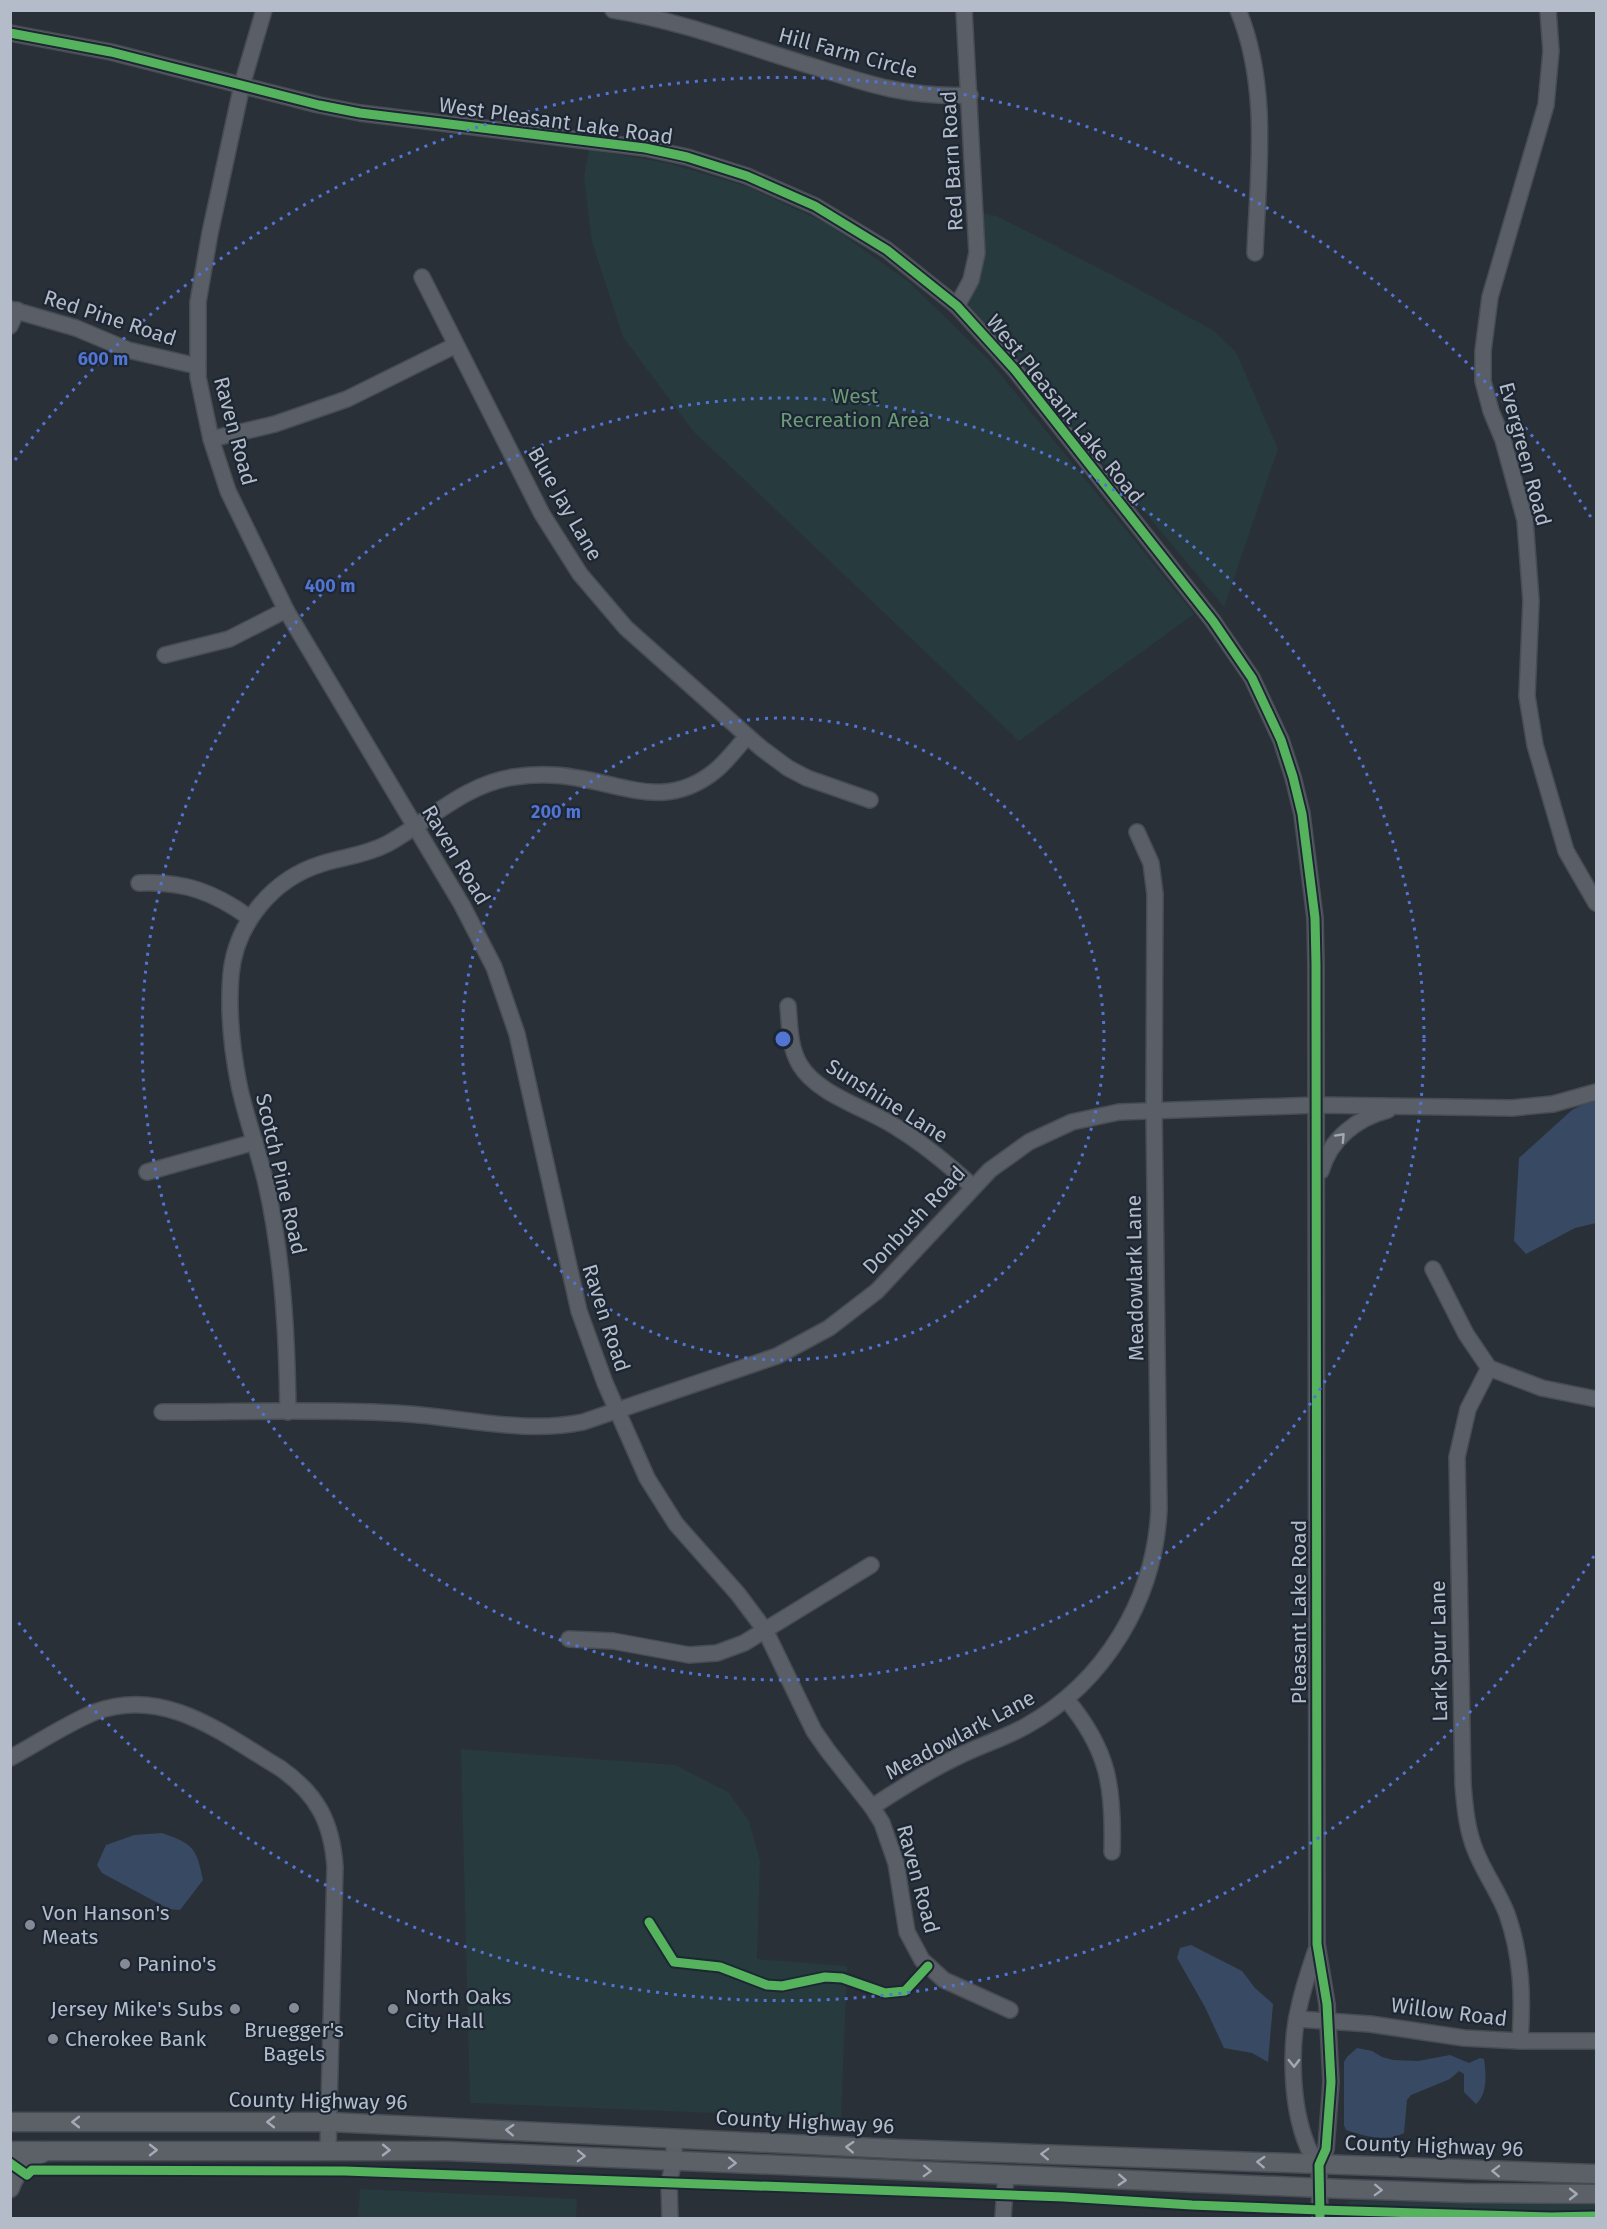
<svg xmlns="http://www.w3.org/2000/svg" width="1607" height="2229" viewBox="0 0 1607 2229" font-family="'Fira Sans',sans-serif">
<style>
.green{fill:#273a3e}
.water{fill:#384963}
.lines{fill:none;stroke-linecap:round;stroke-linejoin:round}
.minor-casing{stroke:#484c53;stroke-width:18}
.major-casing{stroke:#484c55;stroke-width:21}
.minor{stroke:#5a5e66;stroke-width:15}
.major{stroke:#5c6168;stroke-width:18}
.cycleway-casing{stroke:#1d2633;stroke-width:13}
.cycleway{stroke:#56b35d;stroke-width:9}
.oneway{stroke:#a2a9b5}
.oneway2{stroke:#a2aab6}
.ring{fill:none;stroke:#5274d3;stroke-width:3;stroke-dasharray:3 6}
.poi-dot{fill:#848b96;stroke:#1d2633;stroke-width:2}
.labels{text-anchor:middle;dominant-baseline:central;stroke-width:4.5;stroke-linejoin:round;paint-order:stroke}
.street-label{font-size:21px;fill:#b4bcc9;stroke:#1d2633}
.park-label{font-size:21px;fill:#6b9a76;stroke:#1d2633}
.poi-label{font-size:21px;fill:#b4bcc9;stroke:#1d2633;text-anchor:start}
.centre{fill:#5274d3;stroke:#1d2633;stroke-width:3}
.ring-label{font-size:18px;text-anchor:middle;font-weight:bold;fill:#5274d3;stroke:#1d2633;stroke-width:4.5;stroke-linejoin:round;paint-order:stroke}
</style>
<rect width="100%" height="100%" fill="#2a3038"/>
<g class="green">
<path d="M589,149L671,164L748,187L828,224L910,283L989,360L1194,614L1019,741L694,432L623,337L592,242L584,177Z"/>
<path d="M982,213L997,216L1120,279L1214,331L1236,352L1278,449L1224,607L1112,473L1094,450L1081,439L969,306C980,275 982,246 982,213Z"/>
<path d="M461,1749L675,1765L728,1792L749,1821L760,1861L757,1959L847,1966L841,2118L470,2103Z"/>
<path d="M360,2189L577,2199L576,2218H358Z"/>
<path d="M1350,2201L1596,2205V2218H1332L1338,2208Z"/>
</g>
<g class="water">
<path d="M1596,1098V1223L1575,1228L1526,1254L1514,1241L1519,1158L1572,1110Z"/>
<path d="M162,1833C193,1844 196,1847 203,1880L180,1910L169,1909L102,1873L97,1865L106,1845L134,1835Z"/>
<path d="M1191,1945L1242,1971L1255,1988L1273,2004L1268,2062L1252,2053L1224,2048L1205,2007L1177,1958L1180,1948Z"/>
<path d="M1357,2048L1372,2051L1382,2057L1393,2060L1418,2061L1450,2055L1469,2063L1480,2058L1484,2059C1486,2073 1488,2094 1476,2104L1464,2092V2074L1459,2071L1450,2079L1411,2095L1407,2100L1404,2133C1386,2143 1365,2136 1346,2130L1344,2125V2062L1347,2057Z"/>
</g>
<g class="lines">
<g class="minor-casing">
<g id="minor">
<path d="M264,10L242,85L210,233L198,302V377L211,439L228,491L286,610L462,905L494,967L517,1034L579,1311L605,1383L647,1478L676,1524L738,1594L765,1630L814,1731L828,1751L872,1807L882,1823L896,1863L907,1932L922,1960L944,1980L1010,2010"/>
<path d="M613,10C682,21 748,47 815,67C870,85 911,98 970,95"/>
<path d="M1238,10C1270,87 1258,173 1255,253"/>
<path d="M1548,10L1551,51L1546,105L1490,297L1483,351V381L1491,411L1503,440L1525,520L1531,601L1527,696L1535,745L1566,851L1596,903"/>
<path d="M10,33L111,52L319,105L360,113L645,148L687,157L747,176L815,206L887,250L957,306L1015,370L1213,621L1252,678L1281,740L1293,777L1302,814L1315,918L1316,964L1317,1944L1327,2004L1331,2082L1326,2149L1319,2165L1320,2218"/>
<path d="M422,277L542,514L580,574L626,628L761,748L788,768L807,778L870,800"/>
<path d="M957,306L971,280L977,253L964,10"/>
<path d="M10,309L76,328L128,350L197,366"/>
<path d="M10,326L17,310"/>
<path d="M211,439L275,424L347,399L456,345"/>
<path d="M165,655L229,639L286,610"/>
<path d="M139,883C184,881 214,892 250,918"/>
<path d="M788,1006C790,1026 789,1047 800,1065C818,1095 867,1108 896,1127C924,1144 949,1165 973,1187"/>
<path d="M1321,1171C1330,1139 1357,1118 1388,1110"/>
<path d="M147,1172L255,1142"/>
<path d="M1433,1269L1466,1334L1489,1368"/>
<path d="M1489,1368L1468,1409L1457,1457L1463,1785C1465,1808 1467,1831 1476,1852C1485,1874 1499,1893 1507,1914C1522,1957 1523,1997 1520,2041"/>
<path d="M1489,1368L1542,1388L1596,1399"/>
<path d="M162,1412C238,1412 315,1409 392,1413C455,1415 520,1435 583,1422L777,1356L829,1328L877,1291L990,1170L1029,1142L1072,1122L1119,1112L1318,1105L1512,1108L1553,1104L1596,1092"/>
<path d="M288,1412C287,1334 283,1259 266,1183C258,1150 246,1118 239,1085C232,1050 228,1009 231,974C236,923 273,879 321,864C343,857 366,855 387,844C429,821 465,784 514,777C535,774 556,774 577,778C628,786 668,809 715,771C727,761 737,748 747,736"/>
<path d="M569,1639L613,1641L689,1655L717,1653L744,1643L871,1565"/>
<path d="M1066,1699C1109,1750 1114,1788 1112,1852"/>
<path d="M10,1758C38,1743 66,1724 95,1712C165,1686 223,1734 280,1768C317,1794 332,1822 335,1867L328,2149"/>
<path d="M872,1807C901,1788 929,1770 959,1756C981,1745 1005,1738 1026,1726C1105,1682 1155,1599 1159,1509L1154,1110L1155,894L1151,863L1137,832"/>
<path d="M1316,1950C1310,1968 1304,1985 1300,2003C1289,2044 1291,2106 1307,2145C1309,2152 1315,2159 1319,2165"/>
<path d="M1297,2019L1370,2024L1464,2038L1520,2041H1596"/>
<path d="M670,2218L669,2183L674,2160V2138"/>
<path d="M1003,2218L1006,2174"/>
</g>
</g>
<g class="major-casing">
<g id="major">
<path d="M10,2122H329L897,2149L1596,2174"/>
<path d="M10,2151H447L1344,2189L1464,2193L1596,2194"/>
<path d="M10,2188C16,2170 27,2160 44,2152"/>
</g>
</g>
<use href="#minor" class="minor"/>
<use href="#major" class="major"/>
<g class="cycleway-casing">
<g id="cycleway">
<path d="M10,33L111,52L319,105L360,113L645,148L687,157L747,176L815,206L887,250L957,306L1015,370L1213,621L1252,678L1281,740L1293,777L1302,814L1315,918L1316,964L1317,1944L1327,2004L1331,2082L1326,2149L1319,2165L1320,2218"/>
<path d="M649,1922L674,1962L720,1967L767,1985L782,1986L825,1977L842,1978L885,1993L905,1991L928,1966"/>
<path d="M10,2163L27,2175L32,2170L345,2171L1064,2197L1192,2205L1320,2210L1551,2217L1596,2216"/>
</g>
</g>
<use href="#cycleway" class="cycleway"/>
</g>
<defs><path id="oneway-chevron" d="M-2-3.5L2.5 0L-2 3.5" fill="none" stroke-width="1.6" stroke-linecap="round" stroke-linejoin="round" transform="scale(1.5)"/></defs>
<g class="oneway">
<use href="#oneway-chevron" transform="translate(1341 1137) rotate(-47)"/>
<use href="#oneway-chevron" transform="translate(1294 2063) rotate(89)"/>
</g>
<g class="oneway2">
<use href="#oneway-chevron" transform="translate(76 2122) rotate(180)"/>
<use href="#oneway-chevron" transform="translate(271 2122) rotate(180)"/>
<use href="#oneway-chevron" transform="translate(510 2130) rotate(-177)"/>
<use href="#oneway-chevron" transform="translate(850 2147) rotate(-177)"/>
<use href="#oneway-chevron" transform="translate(153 2150)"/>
<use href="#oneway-chevron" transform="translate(386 2150) rotate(1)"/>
<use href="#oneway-chevron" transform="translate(1045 2154) rotate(-178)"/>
<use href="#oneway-chevron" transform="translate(581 2156) rotate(2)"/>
<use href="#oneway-chevron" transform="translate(1261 2162) rotate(-177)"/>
<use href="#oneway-chevron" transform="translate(732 2163) rotate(2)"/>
<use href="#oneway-chevron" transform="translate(927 2171) rotate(2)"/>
<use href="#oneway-chevron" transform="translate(1496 2171) rotate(-178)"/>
<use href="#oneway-chevron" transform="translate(1122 2180) rotate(3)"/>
<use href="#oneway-chevron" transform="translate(1378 2190) rotate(2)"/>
<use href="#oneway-chevron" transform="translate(1573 2194)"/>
</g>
<g class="ring">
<circle cx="783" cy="1039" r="321"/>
<circle cx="783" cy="1039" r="641"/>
<path d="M1594 1556A962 962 0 0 1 15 1618M15 460A962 962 0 0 1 1594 522"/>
</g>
<g class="poi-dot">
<circle cx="30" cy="1925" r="6"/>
<circle cx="125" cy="1964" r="6"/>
<circle cx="294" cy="2008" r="6"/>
<circle cx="235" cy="2009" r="6"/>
<circle cx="393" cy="2009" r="6"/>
<circle cx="53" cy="2039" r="6"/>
</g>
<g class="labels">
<g class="street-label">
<text transform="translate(848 53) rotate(15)">Hill Farm Circle</text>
<text transform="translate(556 121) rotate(8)">West Pleasant Lake Road</text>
<text transform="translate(952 161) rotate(-93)">Red Barn Road</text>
<text transform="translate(110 318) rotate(18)">Red Pine Road</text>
<text transform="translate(1065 409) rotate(51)">West Pleasant Lake Road</text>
<text transform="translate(235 431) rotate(75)">Raven Road</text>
<text transform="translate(1525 454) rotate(75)">Evergreen Road</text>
<text transform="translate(565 504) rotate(60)">Blue Jay Lane</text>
<text transform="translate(456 855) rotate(59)">Raven Road</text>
<text transform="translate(887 1101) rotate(32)">Sunshine Lane</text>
<text transform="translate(281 1174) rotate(77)">Scotch Pine Road</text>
<text transform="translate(914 1220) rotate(-47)">Donbush Road</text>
<text transform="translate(1135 1278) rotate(-91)">Meadowlark Lane</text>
<text transform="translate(606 1318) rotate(72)">Raven Road</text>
<text transform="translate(1299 1612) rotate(-90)">Pleasant Lake Road</text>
<text transform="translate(1439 1651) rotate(-91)">Lark Spur Lane</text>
<text transform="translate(960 1735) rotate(-28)">Meadowlark Lane</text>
<text transform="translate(918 1879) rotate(75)">Raven Road</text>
<text transform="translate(1449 2012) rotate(7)">Willow Road</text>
<text transform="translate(318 2101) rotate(1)">County Highway 96</text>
<text transform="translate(805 2122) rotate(3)">County Highway 96</text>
<text transform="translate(1434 2146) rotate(2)">County Highway 96</text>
</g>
<g class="park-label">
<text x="855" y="396">West<tspan x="855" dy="24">Recreation Area</tspan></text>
</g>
<g class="poi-label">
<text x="42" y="1913">Von Hanson's<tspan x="42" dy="24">Meats</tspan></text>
<text x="137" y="1964">Panino's</text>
<text x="405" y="1997">North Oaks<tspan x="405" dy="24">City Hall</tspan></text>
<text x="223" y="2009" text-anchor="end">Jersey Mike's Subs</text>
<text x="294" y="2030" text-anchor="middle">Bruegger's<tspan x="294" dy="24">Bagels</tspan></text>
<text x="65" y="2039">Cherokee Bank</text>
</g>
</g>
<circle cx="783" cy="1039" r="9" class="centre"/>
<g class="ring-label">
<text x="103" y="365">600 m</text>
<text x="330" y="592">400 m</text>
<text x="556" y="818">200 m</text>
</g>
<rect width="1607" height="2229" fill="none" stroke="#b4bcc9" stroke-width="24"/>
</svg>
